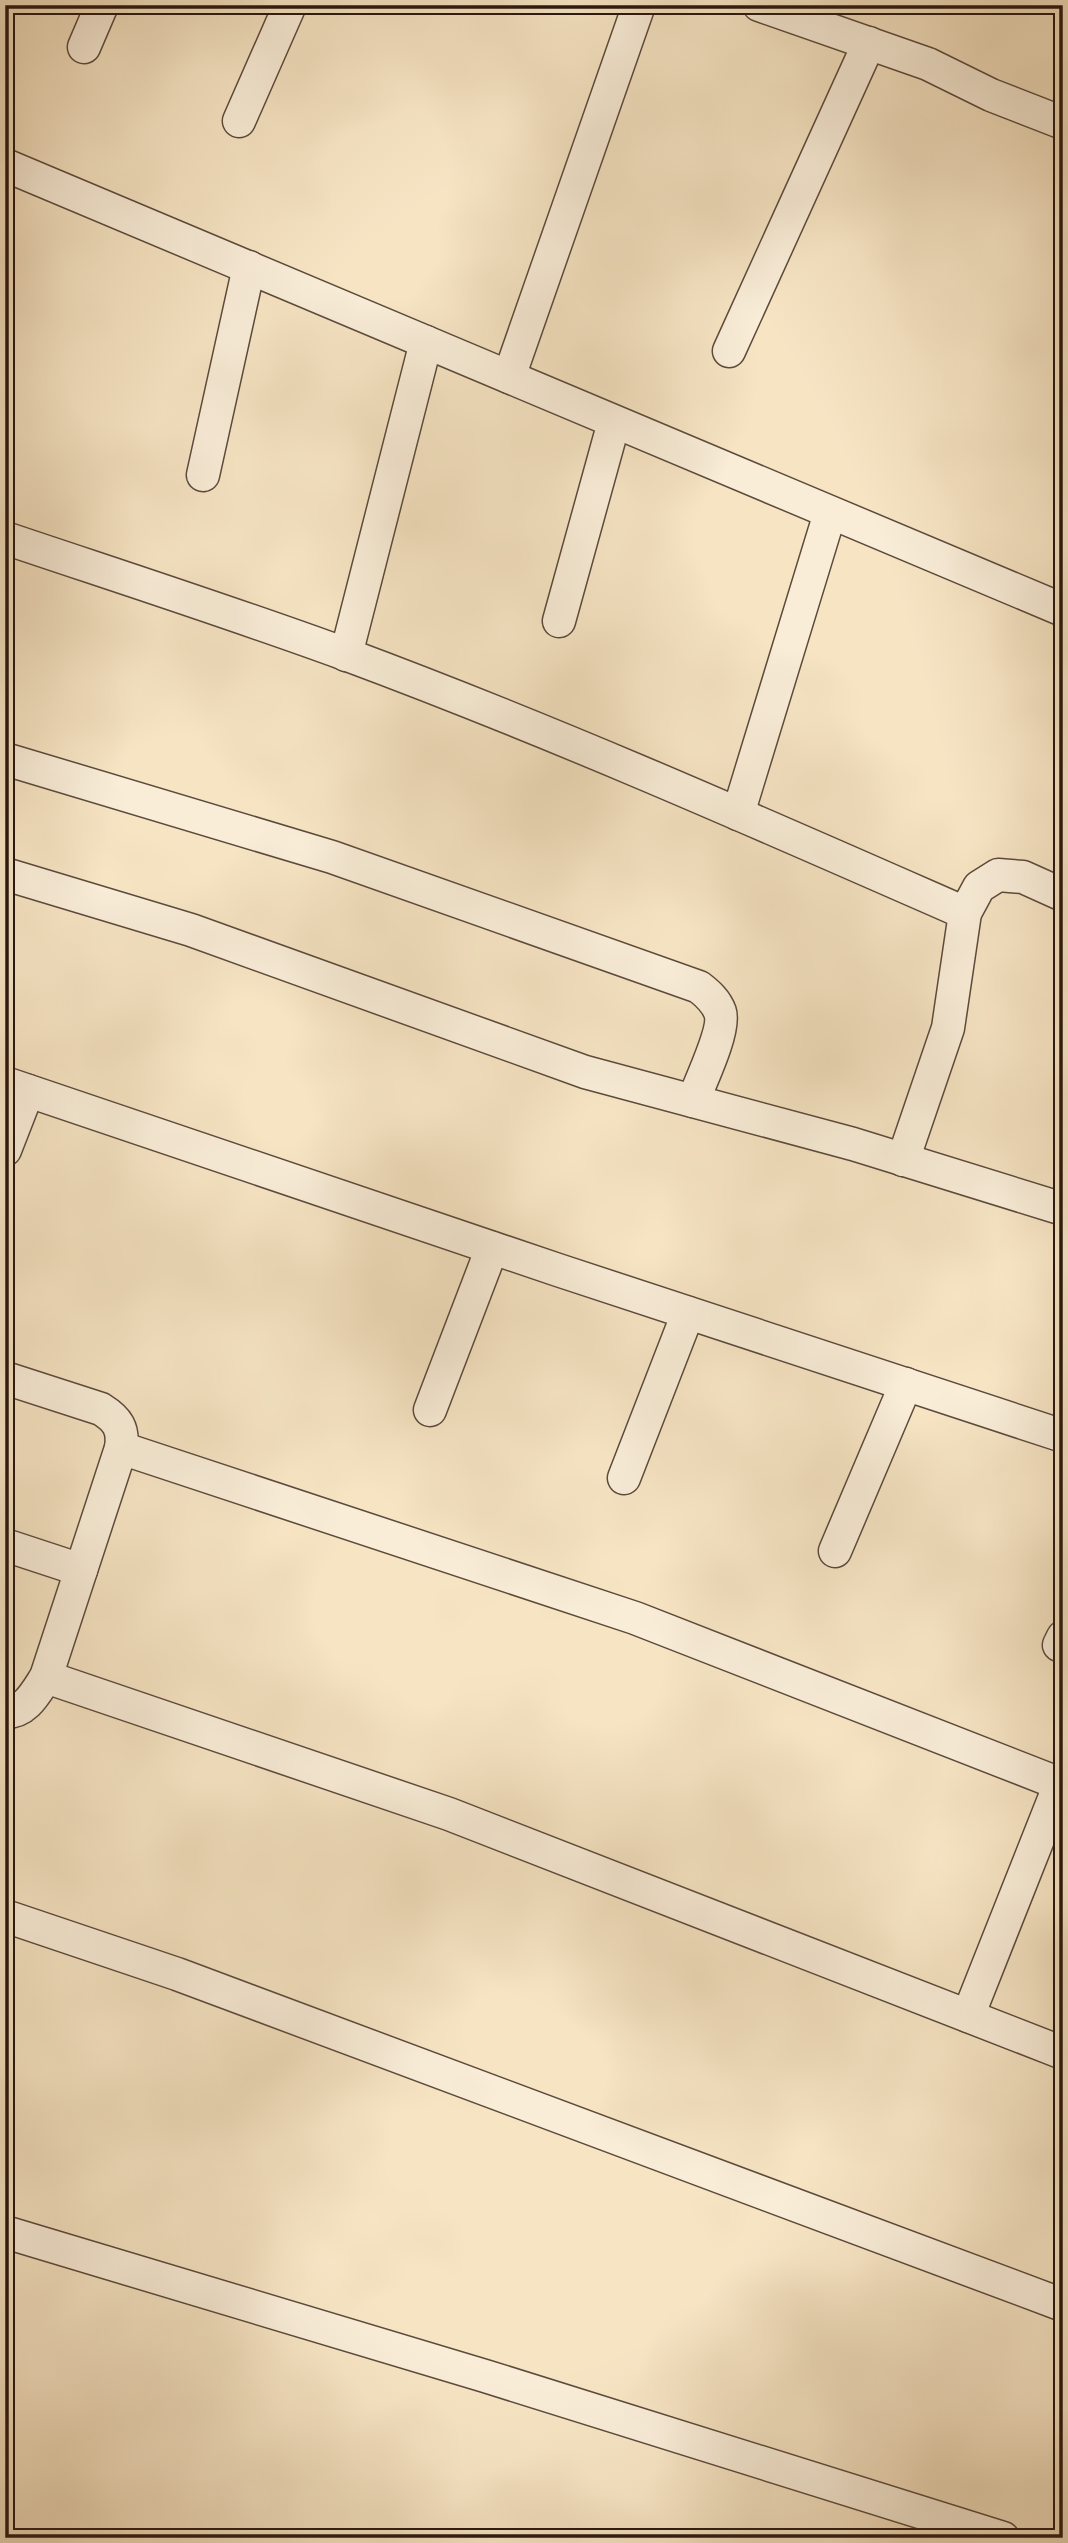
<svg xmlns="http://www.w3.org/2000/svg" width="1068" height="2543" viewBox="0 0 1068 2543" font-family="'IM FELL Double Pica',serif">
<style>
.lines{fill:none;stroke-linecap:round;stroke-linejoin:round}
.minor-casing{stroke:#5c4a3c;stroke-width:35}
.minor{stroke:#f9edd8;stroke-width:32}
</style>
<rect width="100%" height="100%" fill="#f6e4c3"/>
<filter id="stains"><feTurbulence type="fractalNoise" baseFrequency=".00286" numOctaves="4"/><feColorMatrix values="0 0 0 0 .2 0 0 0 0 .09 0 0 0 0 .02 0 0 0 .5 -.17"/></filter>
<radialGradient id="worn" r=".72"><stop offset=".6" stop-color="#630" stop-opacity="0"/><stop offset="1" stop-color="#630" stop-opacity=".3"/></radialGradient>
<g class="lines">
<g class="minor-casing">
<g id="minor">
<path d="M759,5L928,64L991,95L1063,123"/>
<path d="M84,47L102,5"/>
<path d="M239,121L290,5"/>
<path d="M5,165L1063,610"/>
<path d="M729,351L869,43"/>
<path d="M509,377L639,5"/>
<path d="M203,475L249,267"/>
<path d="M5,538C118,576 233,613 345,654C555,732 760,823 965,913"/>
<path d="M559,621L614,422"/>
<path d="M346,655L426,342"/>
<path d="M5,759L332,857L699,987C708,994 716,1001 720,1012C726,1029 700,1083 693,1101"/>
<path d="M738,814L830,513"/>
<path d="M5,874L191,930L585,1072L853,1144L1063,1209"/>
<path d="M5,1083L558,1270L1063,1436"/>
<path d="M5,1150L28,1091"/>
<path d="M903,1160L948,1028L965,913L979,887L998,875L1023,877L1063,895"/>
<path d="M5,1378L101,1409C117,1419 124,1428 121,1448L46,1677C36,1692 26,1713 5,1712"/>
<path d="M430,1410L492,1248"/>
<path d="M121,1448L635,1618L1063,1785"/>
<path d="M624,1478L688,1313"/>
<path d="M5,1545L81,1570"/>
<path d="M835,1551L906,1384"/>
<path d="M1059,1645L1063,1637"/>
<path d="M46,1677L449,1814L1063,2053"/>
<path d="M5,1916L177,1974L1063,2305"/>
<path d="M968,2016L1060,1784"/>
<path d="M5,2232L485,2376L1003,2538"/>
</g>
</g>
<use href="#minor" class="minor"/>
</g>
<rect width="1068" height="2543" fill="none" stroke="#f6e4c3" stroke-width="28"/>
<rect x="7" y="7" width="1054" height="2529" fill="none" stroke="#28170f" stroke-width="3.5"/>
<rect x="14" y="14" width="1040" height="2515" fill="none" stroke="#28170f" stroke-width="2"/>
<rect width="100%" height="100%" filter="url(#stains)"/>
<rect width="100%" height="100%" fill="url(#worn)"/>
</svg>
